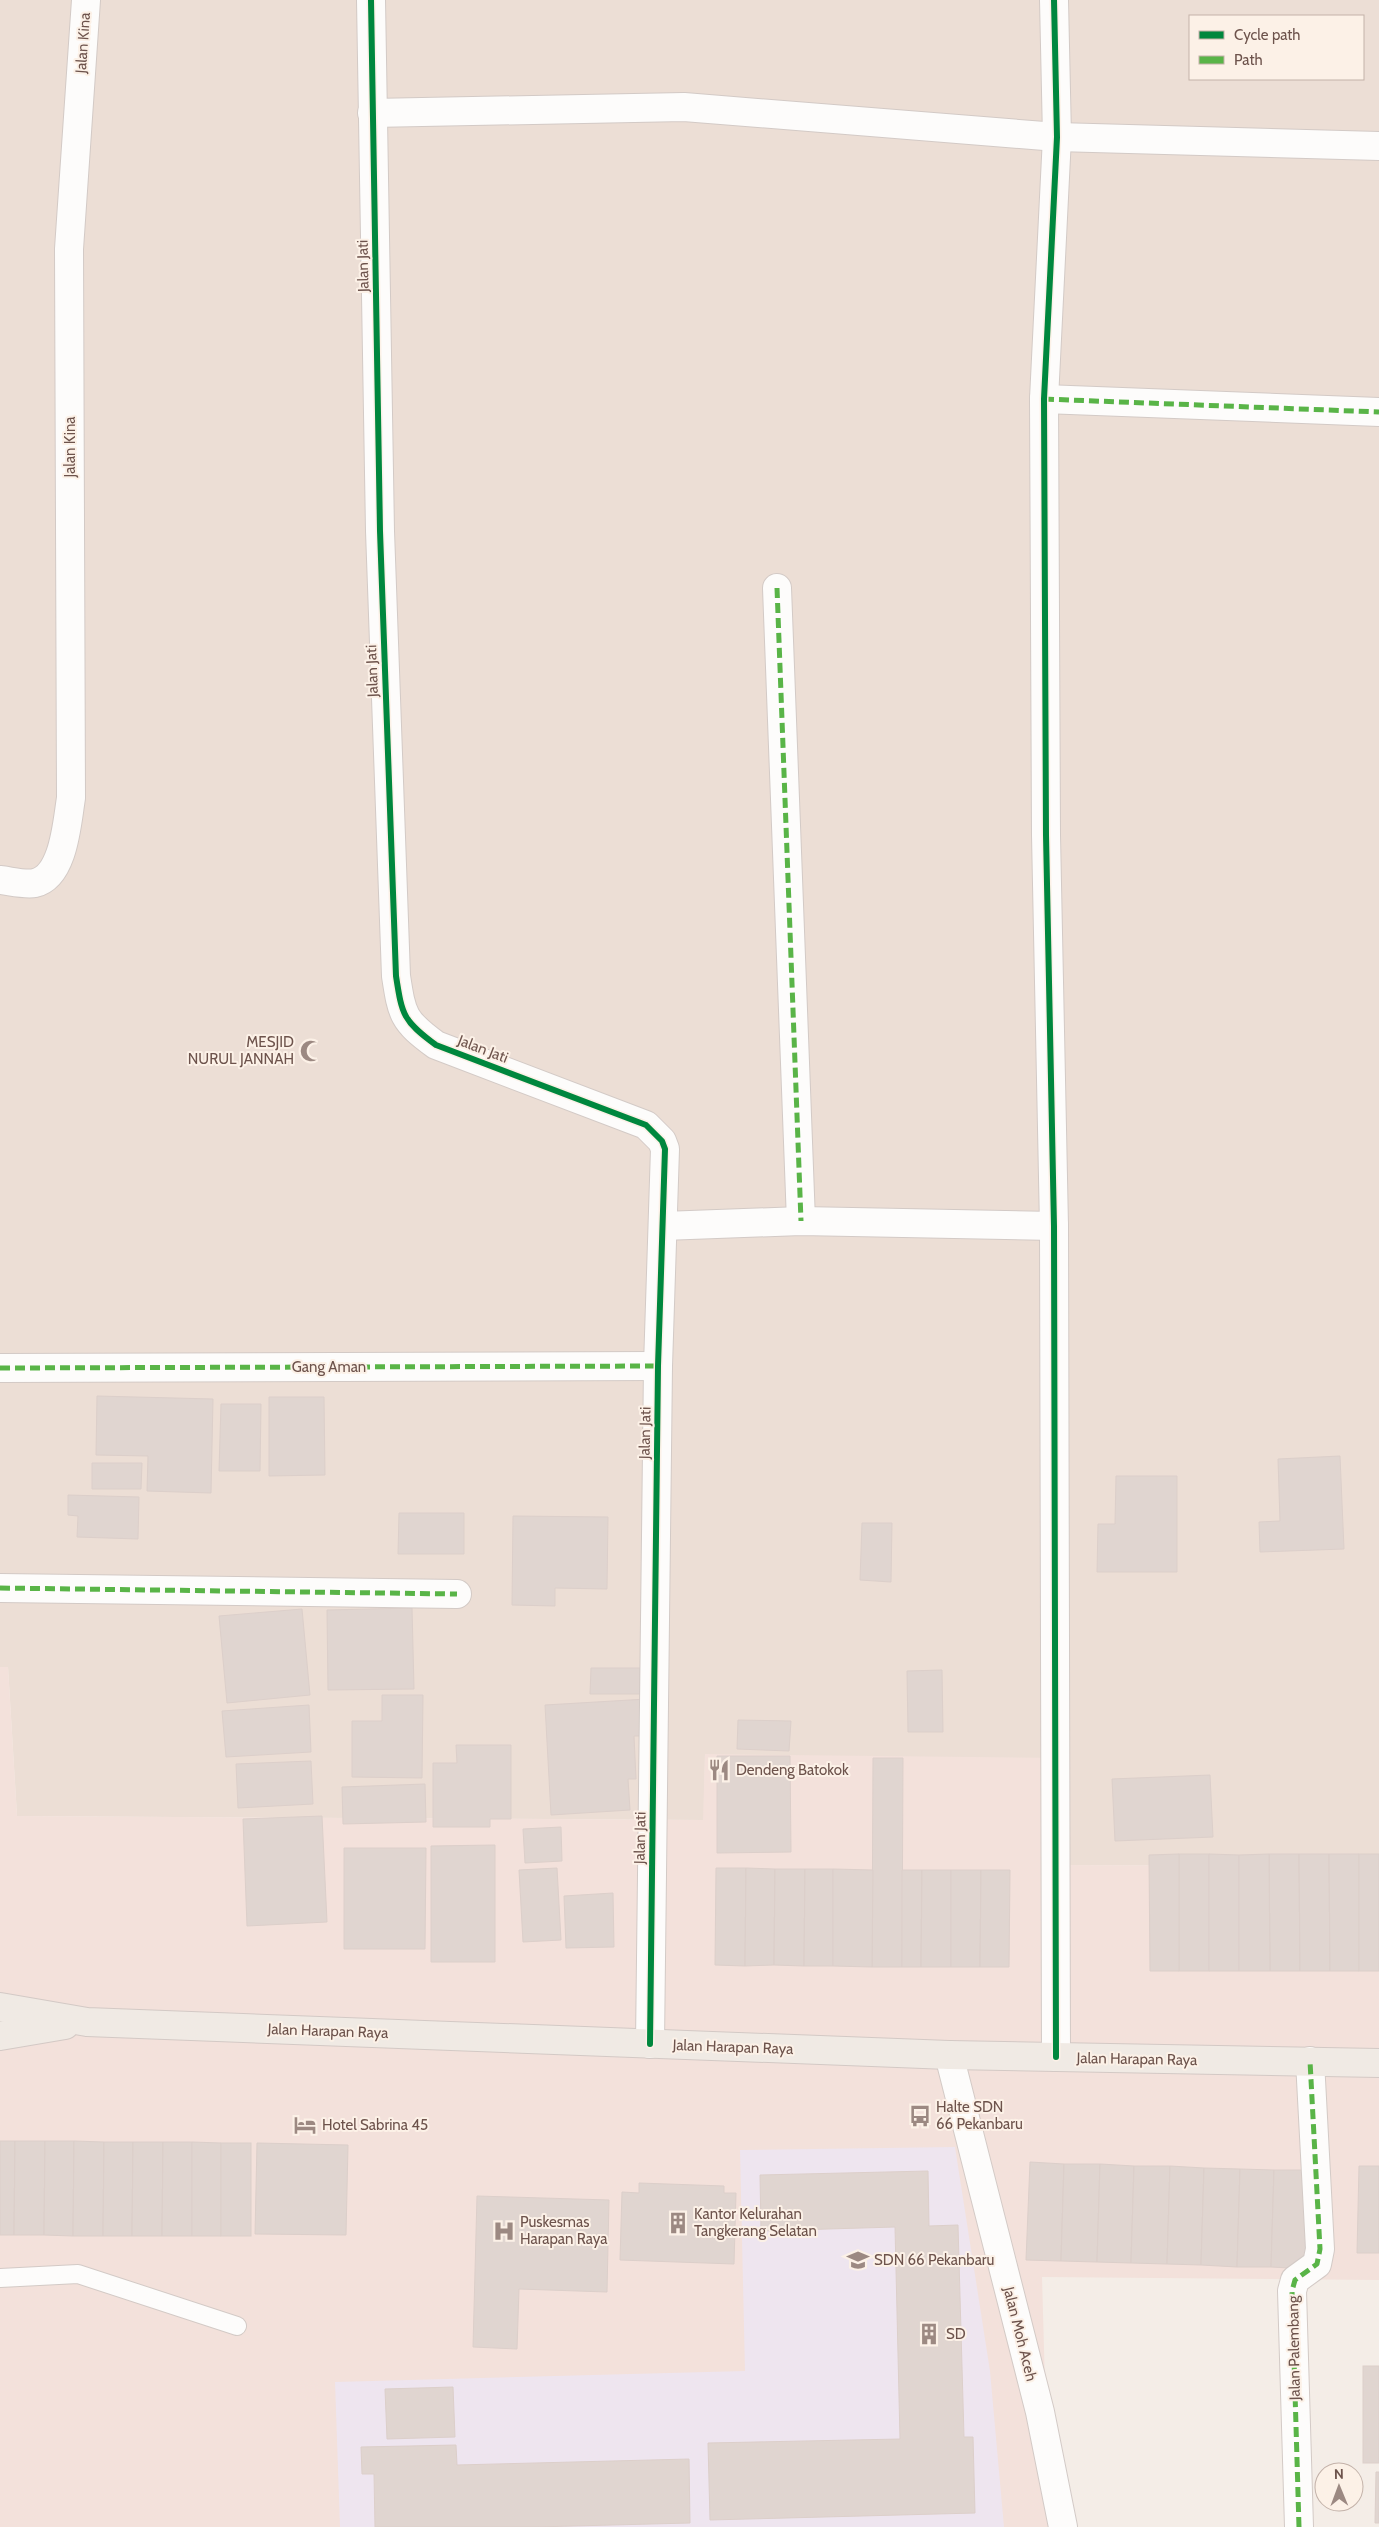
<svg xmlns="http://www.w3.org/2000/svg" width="1379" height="2527" viewBox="0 0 1379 2527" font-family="Cabin,sans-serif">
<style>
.residential{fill:#ecded5;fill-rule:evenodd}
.commercial{fill:#f3e1db}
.education{fill:#eee5ef}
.building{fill:#e0d5d0;stroke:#dccfca}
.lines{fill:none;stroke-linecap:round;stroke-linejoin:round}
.service-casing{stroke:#d3cac6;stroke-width:20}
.minor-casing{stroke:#d3cac6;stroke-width:30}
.primary-casing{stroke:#d3c9c5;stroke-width:30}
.service{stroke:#fdfcfb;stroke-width:18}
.minor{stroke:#fdfcfb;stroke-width:28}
.primary{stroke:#f0eae4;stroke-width:28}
.quiet{stroke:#59b447;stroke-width:5;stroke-dasharray:10 5;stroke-linecap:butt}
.cycleway-casing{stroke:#fcf1e7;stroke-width:9}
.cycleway{stroke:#00873e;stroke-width:6}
.labels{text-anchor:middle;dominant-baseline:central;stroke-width:4;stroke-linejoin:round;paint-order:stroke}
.street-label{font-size:15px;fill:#6d534c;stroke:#fcf1e7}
.poi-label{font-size:15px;fill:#6d534c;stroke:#fcf1e7;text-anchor:start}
</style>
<rect width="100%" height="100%" fill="#f4ede7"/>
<path class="residential" d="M0,0H1379V1867L1064,1865L705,1754L704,1820L17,1816L8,1667H0ZM1190,16H1363V79H1190Z"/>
<path class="commercial" d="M0,1667H8L17,1816L703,1820L705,1754L1065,1758L1064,1865L1379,1867V2280L1042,2277L1049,2527H0Z"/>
<path class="education" d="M955,2147L990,2371L1004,2527H340L335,2382L745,2371L740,2150Z"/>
<g class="building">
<path d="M97,1396L213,1399L211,1493L147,1491L148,1456L96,1455Z"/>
<path d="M269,1397H324L325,1475L269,1476Z"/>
<path d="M221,1404H261L260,1471H219Z"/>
<path d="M1340,1456L1344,1549L1260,1552L1259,1522L1280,1521L1278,1459Z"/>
<path d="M92,1463H142L141,1489H92Z"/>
<path d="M1116,1476H1177V1572H1097L1098,1524H1115Z"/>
<path d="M68,1495L139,1497L138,1539L77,1537L78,1516L68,1515Z"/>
<path d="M399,1513H464V1554H398Z"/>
<path d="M513,1516L608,1517L607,1589L555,1588V1606L512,1605Z"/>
<path d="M862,1523H892L891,1582L860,1580Z"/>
<path d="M412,1608L414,1689L328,1690L327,1610Z"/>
<path d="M302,1609L310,1695L227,1703L219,1616Z"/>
<path d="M591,1668H640V1694H590Z"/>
<path d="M942,1670L943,1732H908L907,1671Z"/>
<path d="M382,1695H423L422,1778L352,1777V1721H382Z"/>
<path d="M647,1699L649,1736H634L636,1779H628L630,1810L551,1815L545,1705Z"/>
<path d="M309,1705L311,1752L226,1757L222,1711Z"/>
<path d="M738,1720L791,1721L789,1751L737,1749Z"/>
<path d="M456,1745H511V1819H490V1827H433V1763H457Z"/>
<path d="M717,1756H790L791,1852L717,1853Z"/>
<path d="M873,1758H903L902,1967H872Z"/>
<path d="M311,1761L313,1804L238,1808L236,1764Z"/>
<path d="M1210,1775L1213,1837L1115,1841L1112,1779Z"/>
<path d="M425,1784L426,1822L343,1824L342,1787Z"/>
<path d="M322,1816L327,1922L247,1926L243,1819Z"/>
<path d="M561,1827L562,1861L525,1863L523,1829Z"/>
<path d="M495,1845V1962H431V1846Z"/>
<path d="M344,1848H426L425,1949H344Z"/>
<rect x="1179" y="1854" width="30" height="117"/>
<path d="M1179,1854V1971H1150L1149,1855Z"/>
<path d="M1209,1854L1239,1855V1971H1209Z"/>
<path d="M1269,1854H1299L1300,1971H1270Z"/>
<path d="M1269,1854L1270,1971H1239V1855Z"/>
<path d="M1299,1854H1329L1330,1971H1300Z"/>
<path d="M1329,1854H1359V1971H1330Z"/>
<rect x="1359" y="1854" width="20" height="117"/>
<path d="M557,1868L561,1940L523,1942L519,1870Z"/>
<path d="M716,1868H746L745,1966L715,1965Z"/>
<path d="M746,1868L775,1869L774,1965L745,1966Z"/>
<path d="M775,1869H805L804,1966L774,1965Z"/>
<path d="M805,1869H833V1966H804Z"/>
<path d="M833,1869L873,1870L872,1967L833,1966Z"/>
<path d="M902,1870H922L921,1967H902Z"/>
<path d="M922,1870H951V1967H921Z"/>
<path d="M951,1870H981L980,1967H951Z"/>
<path d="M981,1870H1010L1009,1967H980Z"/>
<path d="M613,1893L614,1947L566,1948L564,1896Z"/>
<path d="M0,2141H15L14,2235H0Z"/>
<path d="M15,2141H45L44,2235H14Z"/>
<path d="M45,2141H74L73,2236L44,2235Z"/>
<path d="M74,2141L104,2142L103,2236H73Z"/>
<path d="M104,2142H133L132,2236H103Z"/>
<path d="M133,2142H163L162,2236H132Z"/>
<path d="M163,2142H192V2236H162Z"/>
<path d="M192,2142L221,2143V2236H192Z"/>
<rect x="221" y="2143" width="30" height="93"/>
<path d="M257,2143L348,2145L346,2235L255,2234Z"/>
<path d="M1030,2162L1064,2164L1061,2261L1026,2260Z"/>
<path d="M1064,2164H1100L1097,2262L1061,2261Z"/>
<path d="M1100,2164L1134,2166L1131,2263L1097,2262Z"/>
<path d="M1134,2166H1170L1167,2264L1131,2263Z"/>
<path d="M1170,2166L1204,2168L1201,2265L1167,2264Z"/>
<path d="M1359,2166H1379V2253H1357Z"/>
<path d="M1204,2168L1240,2169L1237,2267L1201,2265Z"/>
<path d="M1240,2169L1274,2170L1271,2267H1237Z"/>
<path d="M1274,2170H1310L1307,2269L1271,2267Z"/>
<path d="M928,2171L929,2226L958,2225L964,2437H973L975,2513L710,2520L708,2443L900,2439L895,2227L761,2231L760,2175Z"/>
<path d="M639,2183L724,2186V2193H736L734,2264L620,2260L622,2192L639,2193Z"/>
<path d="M477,2196L609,2200L607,2292L519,2289L517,2349L473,2347Z"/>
<rect x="1363" y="2366" width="16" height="97"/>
<path d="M453,2387L455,2437L387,2439L385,2389Z"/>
<path d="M456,2445L457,2465L689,2459L690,2523L534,2527H375L374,2474H362L361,2447Z"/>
<path d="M1376,2472H1379V2523H1375Z"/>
</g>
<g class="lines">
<g class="service-casing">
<path id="service" d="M0,2278L78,2274L237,2326"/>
</g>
<g class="minor-casing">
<g id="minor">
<path d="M371,0L380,531L396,976C402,1015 403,1021 436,1045L646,1125L662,1141L665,1149L658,1366L650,2044"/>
<path d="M1054,0L1057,137L1044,399L1046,835L1054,1226L1056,2057"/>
<path d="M372,113L684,107L1057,137L1379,146"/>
<path d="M1044,399L1379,412"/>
<path d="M777,588L801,1221"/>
<path d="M0,880C10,881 25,885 35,883C64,876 67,822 71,798L69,249L86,0"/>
<path d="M663,1226L801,1221L1054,1226"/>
<path d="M0,1368L658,1366"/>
<path d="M0,1588L457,1594"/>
<path d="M949,2055L1040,2412L1063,2527"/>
<path d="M1299,2527L1292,2291L1295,2280L1317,2264L1320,2249L1310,2061"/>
</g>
</g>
<g class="primary-casing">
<g id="primary">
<path d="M0,2007L87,2022L949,2055L1379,2063"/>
<path d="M0,2036L65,2025"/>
</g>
</g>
<use href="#service" class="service"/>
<use href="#minor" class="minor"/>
<use href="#primary" class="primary"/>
<g class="quiet">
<path d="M1044,399L1379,412"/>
<path d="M777,588L801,1221"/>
<path d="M0,1368L658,1366"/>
<path d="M0,1588L457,1594"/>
<path d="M1299,2527L1292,2291L1295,2280L1317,2264L1320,2249L1310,2061"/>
</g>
<g class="cycleway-casing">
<g id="cycleway">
<path d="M371,0L380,531L396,976C402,1015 403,1021 436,1045L646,1125L662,1141L665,1149L658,1366L650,2044"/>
<path d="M1054,0L1057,137L1044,399L1046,835L1054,1226L1056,2057"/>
</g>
</g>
<use href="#cycleway" class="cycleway"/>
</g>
<defs>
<g id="mosque-bare" transform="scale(1.725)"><path d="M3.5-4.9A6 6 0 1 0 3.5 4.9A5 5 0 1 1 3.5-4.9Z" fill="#9c8982" stroke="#fcf1e7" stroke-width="2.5" paint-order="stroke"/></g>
<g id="restaurant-bare" transform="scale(1.725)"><path d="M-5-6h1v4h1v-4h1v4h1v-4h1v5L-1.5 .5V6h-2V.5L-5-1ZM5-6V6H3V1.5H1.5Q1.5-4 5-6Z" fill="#9c8982" stroke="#fcf1e7" stroke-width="2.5" paint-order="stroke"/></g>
<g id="bus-bare" transform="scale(1.725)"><path d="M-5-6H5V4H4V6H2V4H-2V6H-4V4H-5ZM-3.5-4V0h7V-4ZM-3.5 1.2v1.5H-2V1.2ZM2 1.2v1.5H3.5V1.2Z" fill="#9c8982" stroke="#fcf1e7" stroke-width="2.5" paint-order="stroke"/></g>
<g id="hotel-bare" transform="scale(1.725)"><path d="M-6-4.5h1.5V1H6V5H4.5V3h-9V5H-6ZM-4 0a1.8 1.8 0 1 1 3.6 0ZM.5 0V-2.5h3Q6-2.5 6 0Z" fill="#9c8982" stroke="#fcf1e7" stroke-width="2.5" paint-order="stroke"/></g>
<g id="building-bare" transform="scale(1.725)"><path d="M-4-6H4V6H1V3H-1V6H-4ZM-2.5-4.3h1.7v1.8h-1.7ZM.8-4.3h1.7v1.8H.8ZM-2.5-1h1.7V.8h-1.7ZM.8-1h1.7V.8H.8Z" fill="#9c8982" stroke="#fcf1e7" stroke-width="2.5" paint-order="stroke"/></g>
<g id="hospital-bare" transform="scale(1.725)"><path d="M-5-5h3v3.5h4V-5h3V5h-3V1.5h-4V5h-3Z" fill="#9c8982" stroke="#fcf1e7" stroke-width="2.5" paint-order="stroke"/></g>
<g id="school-bare" transform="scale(1.725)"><path d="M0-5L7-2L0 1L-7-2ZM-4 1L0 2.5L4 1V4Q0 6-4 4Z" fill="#9c8982" stroke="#fcf1e7" stroke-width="2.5" paint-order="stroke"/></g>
</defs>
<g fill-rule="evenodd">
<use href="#mosque-bare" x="311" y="1051"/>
<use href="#restaurant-bare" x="719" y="1770"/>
<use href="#bus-bare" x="920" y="2116"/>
<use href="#hotel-bare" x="305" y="2125"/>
<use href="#building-bare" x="678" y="2223"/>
<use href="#hospital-bare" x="504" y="2231"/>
<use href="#school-bare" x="858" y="2260"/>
<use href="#building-bare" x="929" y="2334"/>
</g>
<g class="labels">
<g class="street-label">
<text transform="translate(83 43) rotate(-86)">Jalan Kina</text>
<text transform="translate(363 266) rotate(-91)">Jalan Jati</text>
<text transform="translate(70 447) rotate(-90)">Jalan Kina</text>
<text transform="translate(372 671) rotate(-92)">Jalan Jati</text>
<text transform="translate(483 1049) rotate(21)">Jalan Jati</text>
<text x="329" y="1367">Gang Aman</text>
<text transform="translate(645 1433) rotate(-89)">Jalan Jati</text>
<text transform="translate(640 1838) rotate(-89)">Jalan Jati</text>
<text transform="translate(328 2031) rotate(2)">Jalan Harapan Raya</text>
<text transform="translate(733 2047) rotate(2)">Jalan Harapan Raya</text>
<text transform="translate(1137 2059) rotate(1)">Jalan Harapan Raya</text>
<text transform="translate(1020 2334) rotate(76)">Jalan Moh Aceh</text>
<text transform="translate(1294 2348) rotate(-91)">Jalan Palembang</text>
</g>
<g class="poi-label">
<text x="294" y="1042" text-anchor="end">MESJID<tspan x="294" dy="17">NURUL JANNAH</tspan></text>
<text x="736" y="1770">Dendeng Batokok</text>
<text x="936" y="2107">Halte SDN<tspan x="936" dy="17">66 Pekanbaru</tspan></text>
<text x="322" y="2125">Hotel Sabrina 45</text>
<text x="694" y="2214">Kantor Kelurahan<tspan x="694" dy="17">Tangkerang Selatan</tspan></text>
<text x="520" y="2222">Puskesmas<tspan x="520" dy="17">Harapan Raya</tspan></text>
<text x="874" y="2260">SDN 66 Pekanbaru</text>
<text x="946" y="2334">SD</text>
</g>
</g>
<rect x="1189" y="15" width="175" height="65" fill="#fcf1e7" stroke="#c3b2a9"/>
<rect x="1199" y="31" width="25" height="8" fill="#00873e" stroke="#c3b2a9"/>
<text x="1234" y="40" font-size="15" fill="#6d534c">Cycle path</text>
<rect x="1199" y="56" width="25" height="8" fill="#59b447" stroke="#c3b2a9"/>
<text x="1234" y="65" font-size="15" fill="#6d534c">Path</text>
<g transform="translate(1339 2487) rotate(359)"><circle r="24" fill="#fcf1e7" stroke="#c3b2a9"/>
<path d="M0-4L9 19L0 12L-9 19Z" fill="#9c8982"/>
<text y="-8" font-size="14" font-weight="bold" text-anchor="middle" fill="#6d534c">N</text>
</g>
</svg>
